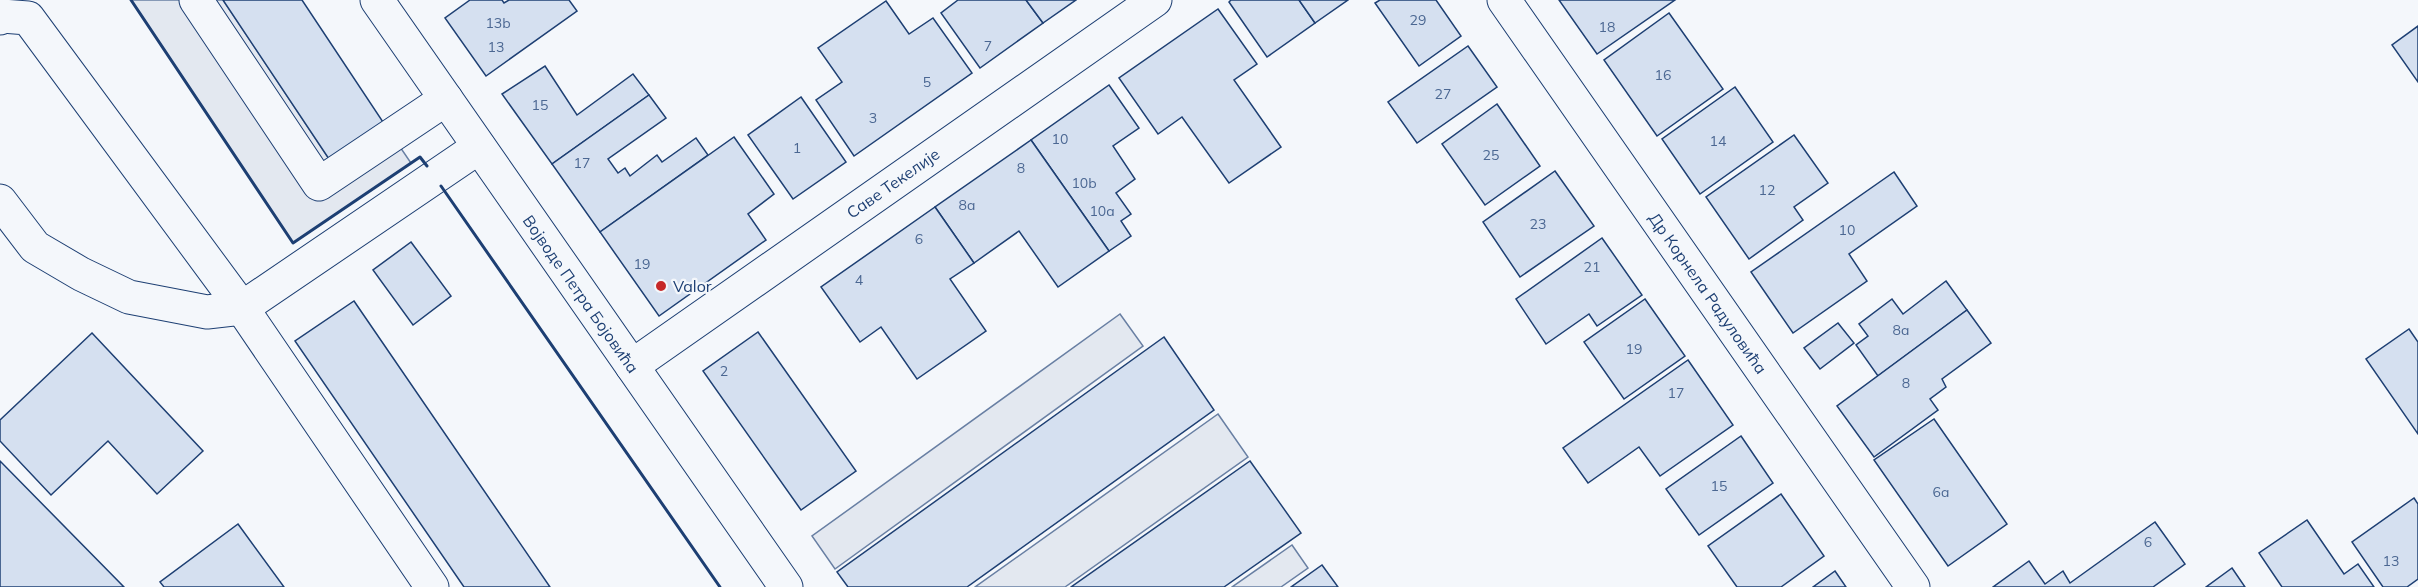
<svg xmlns="http://www.w3.org/2000/svg" width="2418" height="587" viewBox="0 0 2418 587" font-family="Mulish,sans-serif">
<style>
.parking{fill:#e3e8f0;stroke:#687fa3;stroke-width:1.5}
.building{fill:#d5e0f0;stroke:#1d3f73;stroke-width:1.5}
.lines{fill:none;stroke-linecap:round;stroke-linejoin:round}
.minor-casing{stroke:#1d3f73;stroke-width:35}
.minor{stroke:#f4f7fb;stroke-width:33}
.wall{stroke:#1d3f73;stroke-width:3}
.poi-dot{fill:#c62828;stroke:#f4f7fb;stroke-width:2}
.labels{text-anchor:middle;dominant-baseline:central;stroke-width:4.5;stroke-linejoin:round;paint-order:stroke}
.number-label{font-size:14px;fill:#4b6792}
.street-label{font-size:16px;fill:#1d3f73;stroke:#f4f7fb}
.poi-label{font-size:16px;fill:#1d3f73;stroke:#f4f7fb;text-anchor:start}
</style>
<rect width="100%" height="100%" fill="#f4f7fb"/>
<g class="parking">
<path d="M131,0H223L329,159L383,122L411,163L293,243Z"/>
<path d="M1120,314L1143,346L835,569L812,536Z"/>
<path d="M1218,414L1248,457L1065,587H975Z"/>
<path d="M1292,545L1308,568L1281,587H1232Z"/>
</g>
<g class="building">
<path d="M223,0H302L383,122L329,159Z"/>
<path d="M470,0H502L504,3L509,0H569L577,11L486,76L445,18Z"/>
<path d="M958,0H1026L1043,23L980,68L941,13Z"/>
<path d="M1026,0H1076L1043,23Z"/>
<path d="M1231,0H1299L1315,23L1267,57L1229,2Z"/>
<path d="M1299,0H1348L1315,23Z"/>
<path d="M1380,0H1436L1461,36L1419,66L1375,3Z"/>
<path d="M1559,0H1675L1597,54Z"/>
<path d="M886,1L909,34L933,18L972,73L854,156L816,100L842,82L818,48Z"/>
<path d="M1218,9L1257,64L1234,80L1281,147L1229,183L1182,117L1158,134L1119,78Z"/>
<path d="M1669,13L1723,89L1657,136L1604,60Z"/>
<path d="M2418,26V82L2392,45Z"/>
<path d="M1468,46L1497,87L1417,143L1388,102Z"/>
<path d="M545,66L577,115L633,74L649,95L552,164L502,94Z"/>
<path d="M1109,85L1139,128L1113,146L1135,179L1116,193L1131,214L1121,221L1131,236L1109,251L1031,140Z"/>
<path d="M1735,87L1773,142L1700,194L1662,139Z"/>
<path d="M649,95L666,118L608,159L618,173L625,168L630,176L657,155L662,162L696,138L708,155L600,232L552,164Z"/>
<path d="M801,97L846,162L793,199L748,135Z"/>
<path d="M1497,104L1540,166L1485,205L1442,144Z"/>
<path d="M1794,135L1828,183L1794,207L1803,220L1749,259L1706,197Z"/>
<path d="M734,137L774,194L748,214L766,240L659,316L600,232Z"/>
<path d="M1031,140L1109,251L1058,287L1019,231L974,263L935,207Z"/>
<path d="M1555,171L1594,226L1520,277L1483,222Z"/>
<path d="M1894,172L1917,206L1849,254L1867,281L1793,333L1751,272Z"/>
<path d="M935,207L974,263L950,279L986,331L917,379L881,327L860,342L821,287Z"/>
<path d="M1602,238L1642,295L1597,326L1589,314L1546,344L1516,299Z"/>
<path d="M411,242L451,296L413,325L373,270Z"/>
<path d="M1946,281L1967,310L1878,376L1856,345L1868,336L1859,324L1892,299L1903,314Z"/>
<path d="M1645,299L1685,356L1624,399L1584,342Z"/>
<path d="M354,301L550,587H464L295,341Z"/>
<path d="M1967,310L1991,343L1942,379L1946,387L1930,399L1938,410L1874,457L1837,406Z"/>
<path d="M1838,323L1854,343L1820,369L1804,348Z"/>
<path d="M2409,329L2418,342V434L2366,359Z"/>
<path d="M758,332L856,471L801,510L703,371Z"/>
<path d="M92,333L203,451L157,494L108,441L51,495L0,441V420Z"/>
<path d="M1164,337L1214,410L967,587H848L837,572Z"/>
<path d="M1688,360L1733,425L1660,476L1639,447L1588,483L1563,448Z"/>
<path d="M1934,419L2007,524L1948,566L1874,460Z"/>
<path d="M1741,436L1773,483L1699,535L1666,489Z"/>
<path d="M0,461L124,587H0Z"/>
<path d="M1250,461L1301,533L1224,587H1071Z"/>
<path d="M1781,494L1824,556L1781,587H1737L1708,546Z"/>
<path d="M2414,498L2418,504V579L2407,587H2383L2352,542Z"/>
<path d="M2307,520L2344,574L2358,564L2374,587H2282L2259,553Z"/>
<path d="M2155,522L2185,564L2153,587H1993L2029,561L2045,584L2063,571L2070,583Z"/>
<path d="M238,524L284,587H164L160,582Z"/>
<path d="M1322,565L1338,587H1291Z"/>
<path d="M2232,568L2245,587H2206Z"/>
<path d="M1835,571L1846,587H1813Z"/>
</g>
<g class="lines">
<g class="minor-casing">
<g id="minor">
<path d="M196,0L319,184L446,99"/>
<path d="M377,0L786,587"/>
<path d="M1504,0L1913,587"/>
<path d="M0,18L2,16L28,18L242,308L207,312L129,297L81,274L35,247L0,201"/>
<path d="M632,366L1155,0"/>
<path d="M432,587L242,308L479,147"/>
</g>
</g>
<use href="#minor" class="minor"/>
<g class="wall">
<path d="M131,0L293,243L420,157L427,166"/>
<path d="M441,186L720,587"/>
</g>
</g>
<circle class="poi-dot" cx="661" cy="286" r="6"/>
<g class="labels">
<g class="number-label">
<text x="1418" y="20">29</text>
<text x="498" y="23">13b</text>
<text x="1607" y="27">18</text>
<text x="988" y="46">7</text>
<text x="496" y="47">13</text>
<text x="1663" y="75">16</text>
<text x="927" y="82">5</text>
<text x="1443" y="94">27</text>
<text x="540" y="105">15</text>
<text x="873" y="118">3</text>
<text x="1060" y="139">10</text>
<text x="1718" y="141">14</text>
<text x="797" y="148">1</text>
<text x="1491" y="155">25</text>
<text x="582" y="163">17</text>
<text x="1021" y="168">8</text>
<text x="1084" y="183">10b</text>
<text x="1767" y="190">12</text>
<text x="967" y="205">8a</text>
<text x="1102" y="211">10a</text>
<text x="1538" y="224">23</text>
<text x="1847" y="230">10</text>
<text x="919" y="239">6</text>
<text x="642" y="264">19</text>
<text x="1592" y="267">21</text>
<text x="859" y="280">4</text>
<text x="1901" y="330">8a</text>
<text x="1634" y="349">19</text>
<text x="724" y="371">2</text>
<text x="1906" y="383">8</text>
<text x="1676" y="393">17</text>
<text x="1719" y="486">15</text>
<text x="1941" y="492">6a</text>
<text x="2148" y="542">6</text>
<text x="2391" y="561">13</text>
</g>
<g class="street-label">
<text transform="translate(893 183) rotate(-35)">Саве Текелије</text>
<text transform="translate(1708 293) rotate(55)">Др Корнела Радуловића</text>
<text transform="translate(581 294) rotate(55)">Војводе Петра Бојовића</text>
</g>
<g class="poi-label">
<text x="673" y="286">Valor</text>
</g>
</g>
</svg>
